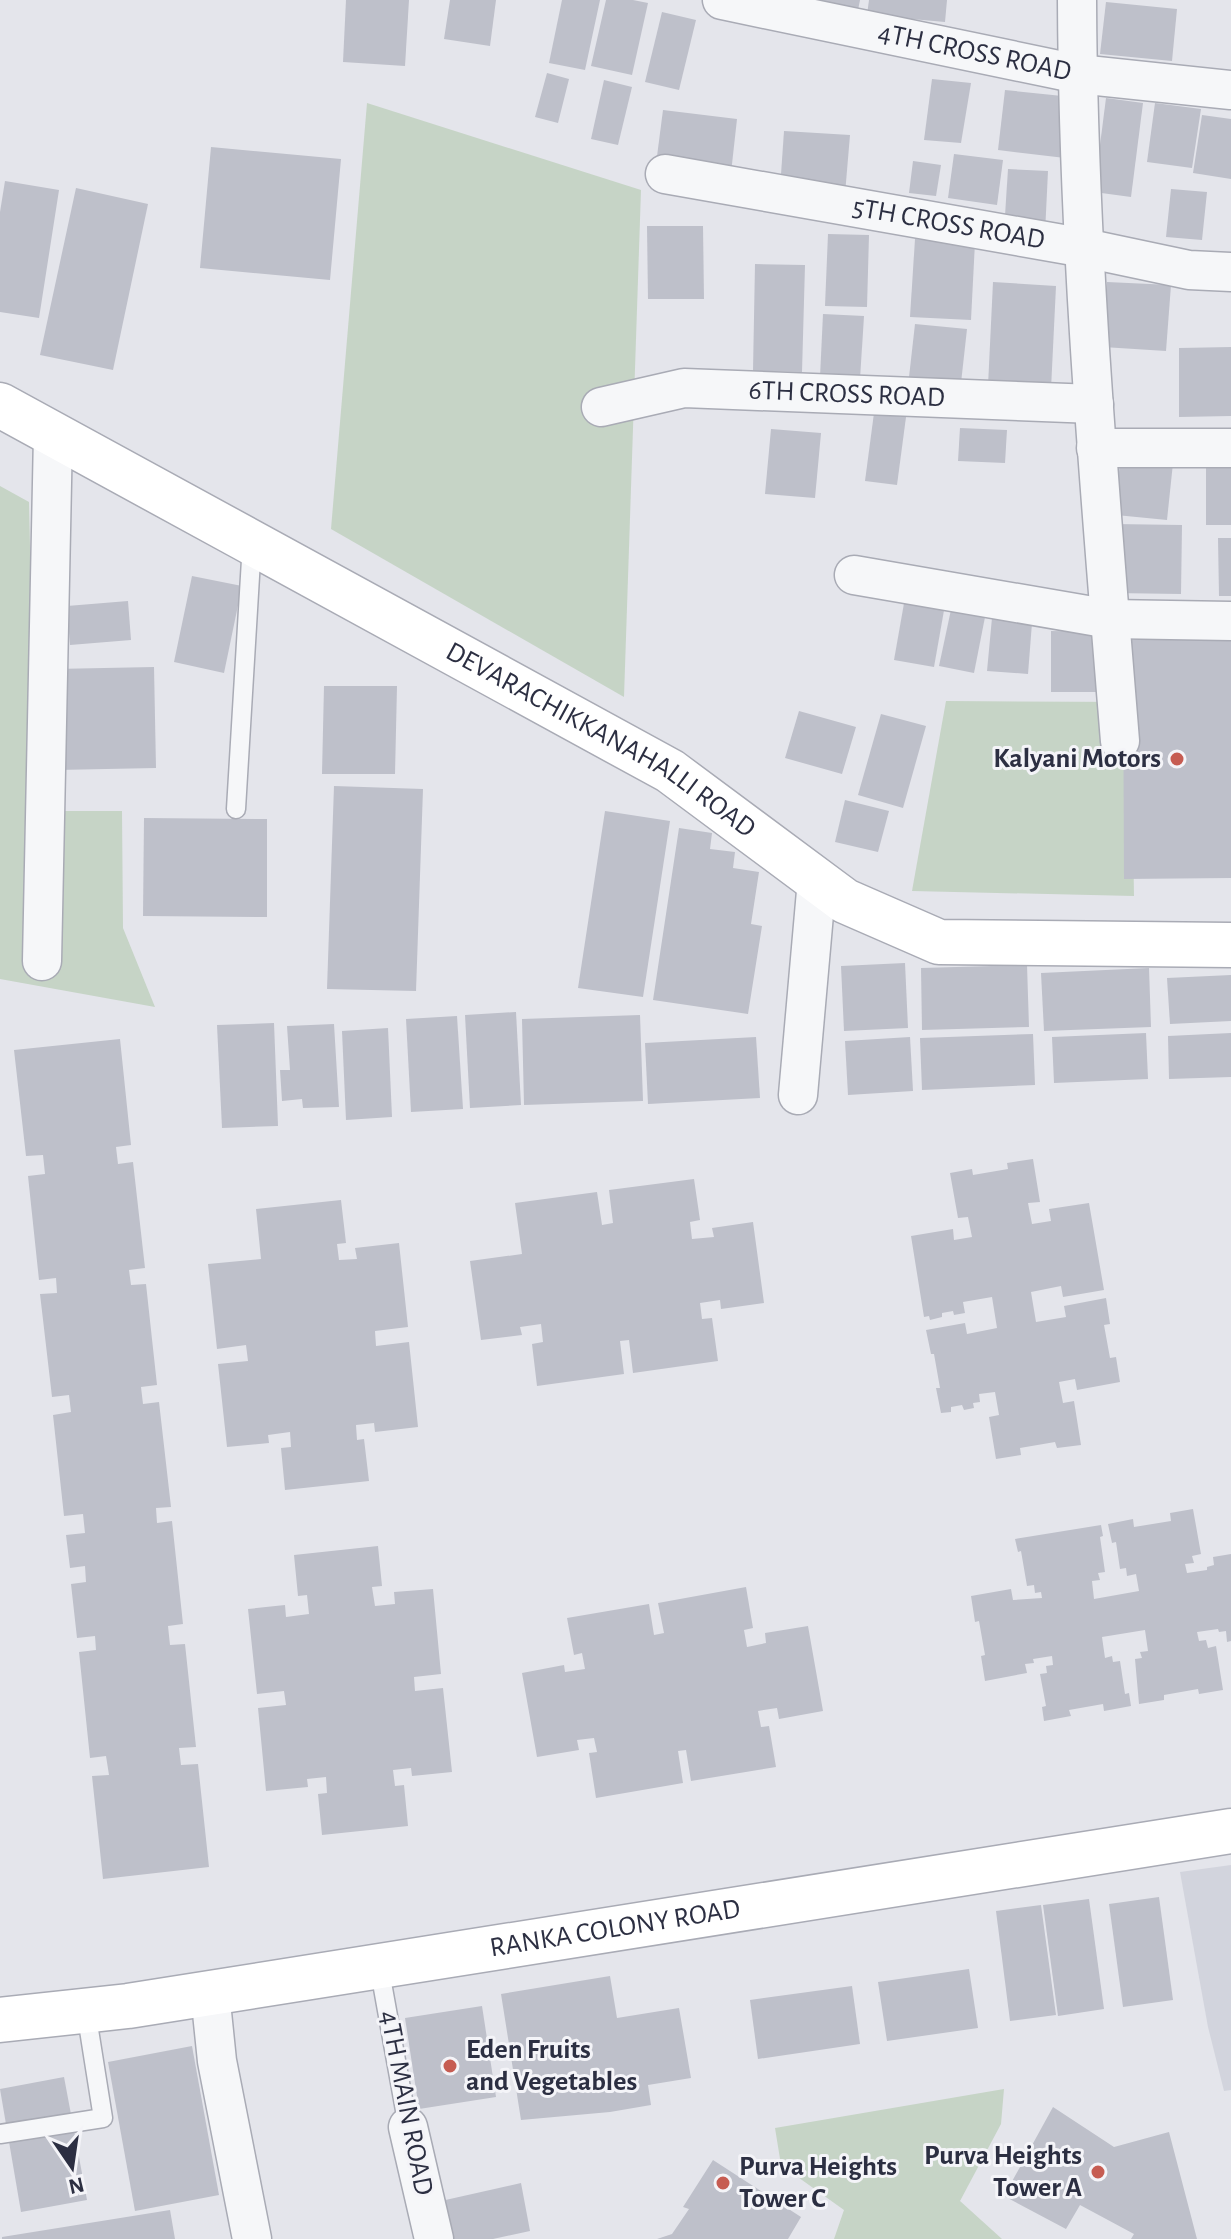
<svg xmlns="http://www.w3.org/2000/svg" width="1231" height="2239" viewBox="0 0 1231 2239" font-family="'Alegreya Sans',sans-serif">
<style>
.built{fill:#d2d4dd}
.green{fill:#c6d4c6}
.building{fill:#bec0ca}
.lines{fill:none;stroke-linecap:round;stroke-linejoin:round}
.lane-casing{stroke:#a9abb5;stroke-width:21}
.street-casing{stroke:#a9abb5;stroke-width:41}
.secondary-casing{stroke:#a9abb5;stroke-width:47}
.lane{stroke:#f6f7f9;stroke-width:18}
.street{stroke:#f6f7f9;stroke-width:38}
.secondary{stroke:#fff;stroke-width:44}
.poi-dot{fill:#c65c52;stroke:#f4f4f8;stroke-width:3}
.labels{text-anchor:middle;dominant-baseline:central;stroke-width:6;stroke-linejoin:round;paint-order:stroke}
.street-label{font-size:28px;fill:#2c2f42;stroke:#f4f4f8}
.poi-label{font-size:28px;font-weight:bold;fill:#2c2f42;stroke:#f4f4f8;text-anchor:end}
</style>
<rect width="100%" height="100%" fill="#e4e5eb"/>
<path class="built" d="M1231,1865V2090L1224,2091L1208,2027L1180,1872Z"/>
<g class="green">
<path d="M367,103L641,190L624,697L331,529Z"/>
<path d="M0,486L29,502L36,811H122L123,928L155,1007L0,979Z"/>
<path d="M946,701L1131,702L1134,896L912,891Z"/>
<path d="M1004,2089L1001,2124L960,2201L1002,2239H834L844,2210L781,2165L775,2128Z"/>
</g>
<g class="building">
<path d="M346,0H409L405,66L343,62Z"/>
<path d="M450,0H496L490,46L444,39Z"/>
<path d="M562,0H600L585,70L549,63Z"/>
<path d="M606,0H633L648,3L632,75L591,66Z"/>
<path d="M811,0H860L858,10Z"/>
<path d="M869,0H947L945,22L867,15Z"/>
<path d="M1106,2L1177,9L1172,61L1100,54Z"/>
<path d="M662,12L696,20L679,90L645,82Z"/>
<path d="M547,73L569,79L558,123L535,117Z"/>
<path d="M932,79L971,83L961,143L924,140Z"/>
<path d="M604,80L632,87L618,145L591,139Z"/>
<path d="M1005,90L1072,97L1065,158L998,150Z"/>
<path d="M1106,98L1143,103L1131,197L1094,192Z"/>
<path d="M1155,103L1201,109L1192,168L1147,162Z"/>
<path d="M663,110L737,119L731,173L656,164Z"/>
<path d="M1202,115L1231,119V179L1193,173Z"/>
<path d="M784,131L850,135L845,194L780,189Z"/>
<path d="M211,147L341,159L330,280L200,268Z"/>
<path d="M954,154L1003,160L997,205L948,198Z"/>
<path d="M913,161L941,165L936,196L909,193Z"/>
<path d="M1008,169L1048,171L1045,233L1004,231Z"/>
<path d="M5,181L59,190L39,318L0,312V212Z"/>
<path d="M76,188L148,204L113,370L40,355Z"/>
<path d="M1171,189L1207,192L1202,240L1166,237Z"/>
<path d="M647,226H703L704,299H648Z"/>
<path d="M828,234L869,235L867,307L825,306Z"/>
<path d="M915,239L975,242L971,320L910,317Z"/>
<path d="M755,264L805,265L802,372L753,371Z"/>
<path d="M993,282L1056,286L1051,389L988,386Z"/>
<path d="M1107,282L1171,285L1166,351L1103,347Z"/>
<path d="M823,314L864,316L860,379L820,377Z"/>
<path d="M915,324L967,329L960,392L908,386Z"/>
<path d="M1231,347V416L1179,417V348Z"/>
<path d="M874,413L906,417L897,485L865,481Z"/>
<path d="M960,428L1007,430L1005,463L958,461Z"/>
<path d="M771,429L821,433L815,498L765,494Z"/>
<path d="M1120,458L1173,463L1167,520L1116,515Z"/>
<rect x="1206" y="462" width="25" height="63"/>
<path d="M1114,524L1182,525L1181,594L1113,593Z"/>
<path d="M1218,538H1231V596H1219Z"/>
<path d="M192,576L242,586L224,673L174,662Z"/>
<path d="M906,592L946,599L934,667L894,660Z"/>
<path d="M128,601L131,640L70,645L67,606Z"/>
<path d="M952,605L986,612L974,673L939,666Z"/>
<path d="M993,607L1033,610L1028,674L987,671Z"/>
<path d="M1051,631L1104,632V692H1051Z"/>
<path d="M1231,638V878L1124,879L1123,640Z"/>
<path d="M154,667L156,768L57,770L54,669Z"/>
<path d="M324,686H397L395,774H322Z"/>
<path d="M799,711L856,727L842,774L785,758Z"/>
<path d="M881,714L926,726L903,808L858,795Z"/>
<path d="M334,786L423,789L416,991L327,989Z"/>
<path d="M845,800L889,811L878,852L835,842Z"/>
<path d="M605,811L670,821L643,997L578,988Z"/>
<path d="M144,818L267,819V917L143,916Z"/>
<path d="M679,828L712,833L710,849L735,852L733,868L759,872L751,924L762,926L748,1014L653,1000Z"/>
<path d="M905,963L908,1028L844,1031L841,966Z"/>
<path d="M1027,965L1029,1027L922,1030L921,968Z"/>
<path d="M1149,968L1151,1027L1044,1031L1041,973Z"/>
<path d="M1231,975V1021L1170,1024L1167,978Z"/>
<path d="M516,1012L521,1105L470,1108L465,1015Z"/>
<path d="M640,1015L643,1101L524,1105L522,1019Z"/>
<path d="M457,1016L463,1109L411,1112L406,1019Z"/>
<path d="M274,1023L278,1126L222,1128L217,1025Z"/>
<path d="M334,1024L339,1107L303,1108L302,1099L282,1101L280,1070H290L287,1026Z"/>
<path d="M388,1028L392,1117L346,1120L342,1031Z"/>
<path d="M1146,1033L1148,1079L1054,1083L1052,1037Z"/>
<path d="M1231,1033V1077L1169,1079L1168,1036Z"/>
<path d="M1033,1034L1035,1085L922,1090L920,1038Z"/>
<path d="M756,1037L760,1098L648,1104L645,1043Z"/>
<path d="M910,1037L913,1091L848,1095L845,1041Z"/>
<path d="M120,1039L131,1145L116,1147L118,1164L133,1162L145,1268L129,1270L131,1285L146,1284L157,1385L141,1387L143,1404L159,1402L171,1507L156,1508L157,1523L172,1521L183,1624L168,1626L170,1645L185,1644L196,1747L179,1748L181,1765L198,1764L209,1867L103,1879L92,1776L109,1775L106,1756L90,1758L79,1652L96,1650L95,1636L77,1638L71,1584L86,1582L85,1566L70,1568L66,1535L85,1533L83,1514L64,1516L53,1415L71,1412L69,1395L52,1397L40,1294L57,1293L56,1278L39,1280L28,1176L45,1174L43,1155L26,1156L14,1050Z"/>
<path d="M1033,1159L1040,1202L1028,1203L1032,1224L1051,1221L1049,1209L1089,1203L1104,1290L1063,1297L1061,1286L1031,1292L1036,1322L1066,1317L1064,1306L1106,1298L1110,1324L1104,1325L1110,1358L1116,1357L1120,1382L1077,1390L1075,1379L1059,1382L1063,1403L1074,1401L1081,1445L1057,1448L1055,1442L1020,1448L1021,1455L996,1459L989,1417L999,1415L995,1392L979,1394L980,1402L973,1403L974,1408L964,1410L962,1405L951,1407V1412L941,1413L936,1388H940L934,1354H931L926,1330L965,1323L967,1334L997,1328L992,1297L963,1302L965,1313L954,1315L953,1311L942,1313V1317L930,1320L929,1316L924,1317L911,1236L953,1229L954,1240L972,1237L968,1217L958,1218L950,1173L972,1169L973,1175L1008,1169L1007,1163Z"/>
<path d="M694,1179L700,1220L690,1222L692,1239L714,1237L712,1228L753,1222L764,1303L721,1309L720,1300L700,1303L702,1319L712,1318L718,1361L633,1373L629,1340L620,1341L624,1374L537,1386L532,1344L543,1342L541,1324L520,1327L522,1335L481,1340L470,1261L522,1254L515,1203L597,1192L602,1225L613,1223L609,1190Z"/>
<path d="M341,1200L346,1243L337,1244L339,1260L357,1259L355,1248L399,1243L408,1327L375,1331L376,1346L409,1342L418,1427L375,1432L374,1423L356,1425L357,1440L364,1439L369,1481L285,1490L281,1448L291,1447L290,1432L268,1435L269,1443L227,1447L218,1364L248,1361L246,1345L217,1349L208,1264L261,1259L256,1209Z"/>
<path d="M1193,1509L1201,1554L1192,1556L1194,1563L1185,1564L1187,1573L1207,1570V1567L1214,1565L1213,1557L1231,1554V1641L1227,1642L1226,1631L1219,1632L1218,1629L1197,1632L1199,1641L1206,1640L1208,1648L1216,1646L1223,1690L1199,1694L1198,1689L1164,1695V1700L1139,1704L1135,1659L1142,1658L1140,1652L1148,1651L1145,1630L1102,1637L1105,1658L1112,1656L1113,1662L1120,1661L1125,1694L1129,1693L1131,1706L1104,1711L1103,1704L1069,1710L1071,1716L1044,1721L1042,1707L1046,1706L1040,1674L1047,1673L1046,1666L1053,1665L1052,1656L1033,1659L1034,1663L1025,1664L1027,1673L985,1681L981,1656L985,1655L979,1621L975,1622L971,1596L1011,1589L1013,1600L1042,1598L1041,1592L1035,1593L1034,1585L1027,1586L1021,1551L1018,1552L1015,1539L1101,1525L1103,1536L1100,1537L1105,1572L1098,1573L1100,1580L1092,1581L1094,1599L1139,1591L1136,1574L1127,1576L1126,1568L1120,1569L1116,1542L1112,1543L1108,1524L1133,1519L1134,1527L1171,1521L1170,1513Z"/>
<path d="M378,1546L382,1586L372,1587L375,1606L395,1604L394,1592L433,1589L441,1674L414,1677L415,1691L443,1688L452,1772L412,1776L411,1768L393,1770L395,1786L404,1785L408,1826L322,1835L318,1794L327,1793L326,1777L307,1779L308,1787L266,1791L258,1708L286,1705L284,1691L257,1694L248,1609L285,1605L286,1617L309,1614L307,1595L298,1596L294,1555Z"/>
<path d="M746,1587L753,1628L744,1630L747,1647L766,1643L765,1633L808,1626L823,1711L779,1719L777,1708L758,1711L761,1727L769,1726L776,1767L691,1781L686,1750L678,1751L683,1783L596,1798L589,1753L597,1752L594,1738L577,1740L579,1750L537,1757L522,1673L564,1665L565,1672L585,1669L582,1653L574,1655L567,1618L649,1604L654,1635L664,1633L658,1603Z"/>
<path d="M1159,1897L1173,2000L1123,2007L1109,1904Z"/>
<path d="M1089,1899L1104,2009L1058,2016L1043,1905Z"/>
<path d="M1041,1905L1056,2015L1010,2021L996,1911Z"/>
<path d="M969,1969L978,2028L887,2041L878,1982Z"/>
<path d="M610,1976L617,2018L679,2008L691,2078L648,2085L651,2105L610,2112L521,2120L501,1994Z"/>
<path d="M852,1986L860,2044L758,2059L750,2000Z"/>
<path d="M482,2006L496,2097L419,2109L405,2018Z"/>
<path d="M192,2046L219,2195L135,2211L108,2062Z"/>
<path d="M64,2077L87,2200L21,2212L0,2089Z"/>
<path d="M1053,2107L1114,2147L1169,2132L1197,2239H1131L1134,2234L1080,2205L1066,2229L1004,2196Z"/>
<path d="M713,2160L801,2217L788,2239H657L672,2234L689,2209L683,2207Z"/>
<path d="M521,2183L530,2231L493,2239H449L441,2201Z"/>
<path d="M170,2210L175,2239H2V2237Z"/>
</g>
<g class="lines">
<g class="lane-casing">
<g id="lane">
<path d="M236,809L252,543"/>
<path d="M379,1966L408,2127"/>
<path d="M0,2134L103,2118L86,2011"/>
</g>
</g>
<g class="street-casing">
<g id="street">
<path id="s1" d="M722,0L1078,74L1231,90"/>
<path d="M1077,0C1078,247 1100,494 1120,741"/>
<path id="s2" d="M665,174L1085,248L1189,270L1231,272"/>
<path id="s3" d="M601,407L684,388L1094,404"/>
<path d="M1096,448H1231"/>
<path d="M854,575L1110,619L1231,621"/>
<path d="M42,961L53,435"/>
<path d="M798,1095L817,880"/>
<path d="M210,1993L217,2061L252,2239"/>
<path d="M408,2127L434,2239"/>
</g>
</g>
<g class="secondary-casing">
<g id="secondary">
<path id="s4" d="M0,405L670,771L845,901L939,942L1231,945"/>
<path id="s5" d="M0,2020L128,2006L1231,1831"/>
</g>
</g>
<use href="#lane" class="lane"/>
<use href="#street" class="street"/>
<use href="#secondary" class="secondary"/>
</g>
<g class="poi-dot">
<circle cx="1177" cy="759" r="8"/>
<circle cx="450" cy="2066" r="8"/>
<circle cx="1098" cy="2172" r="8"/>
<circle cx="723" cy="2183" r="8"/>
</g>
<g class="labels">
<g class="street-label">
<text stroke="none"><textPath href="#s1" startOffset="258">4TH CROSS ROAD</textPath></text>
<text stroke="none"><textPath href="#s2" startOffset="288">5TH CROSS ROAD</textPath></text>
<text stroke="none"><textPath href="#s3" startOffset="248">6TH CROSS ROAD</textPath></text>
<text stroke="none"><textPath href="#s4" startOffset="688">DEVARACHIKKANAHALLI ROAD</textPath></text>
<text stroke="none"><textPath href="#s5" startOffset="622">RANKA COLONY ROAD</textPath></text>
<text transform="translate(406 2103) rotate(79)">4TH MAIN ROAD</text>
</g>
<g class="poi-label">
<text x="1161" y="759">Kalyani Motors</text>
<text x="466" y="2050" text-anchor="start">Eden Fruits<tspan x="466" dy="32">and Vegetables</tspan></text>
<text x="1082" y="2156">Purva Heights<tspan x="1082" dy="32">Tower A</tspan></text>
<text x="739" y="2167" text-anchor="start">Purva Heights<tspan x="739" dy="32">Tower C</tspan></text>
</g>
</g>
<g transform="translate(72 2167) rotate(167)" stroke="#f4f4f8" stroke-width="6" paint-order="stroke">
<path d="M0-6L14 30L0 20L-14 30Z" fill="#2c2f42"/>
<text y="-12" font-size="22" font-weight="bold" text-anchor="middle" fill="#2c2f42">N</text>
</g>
</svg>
